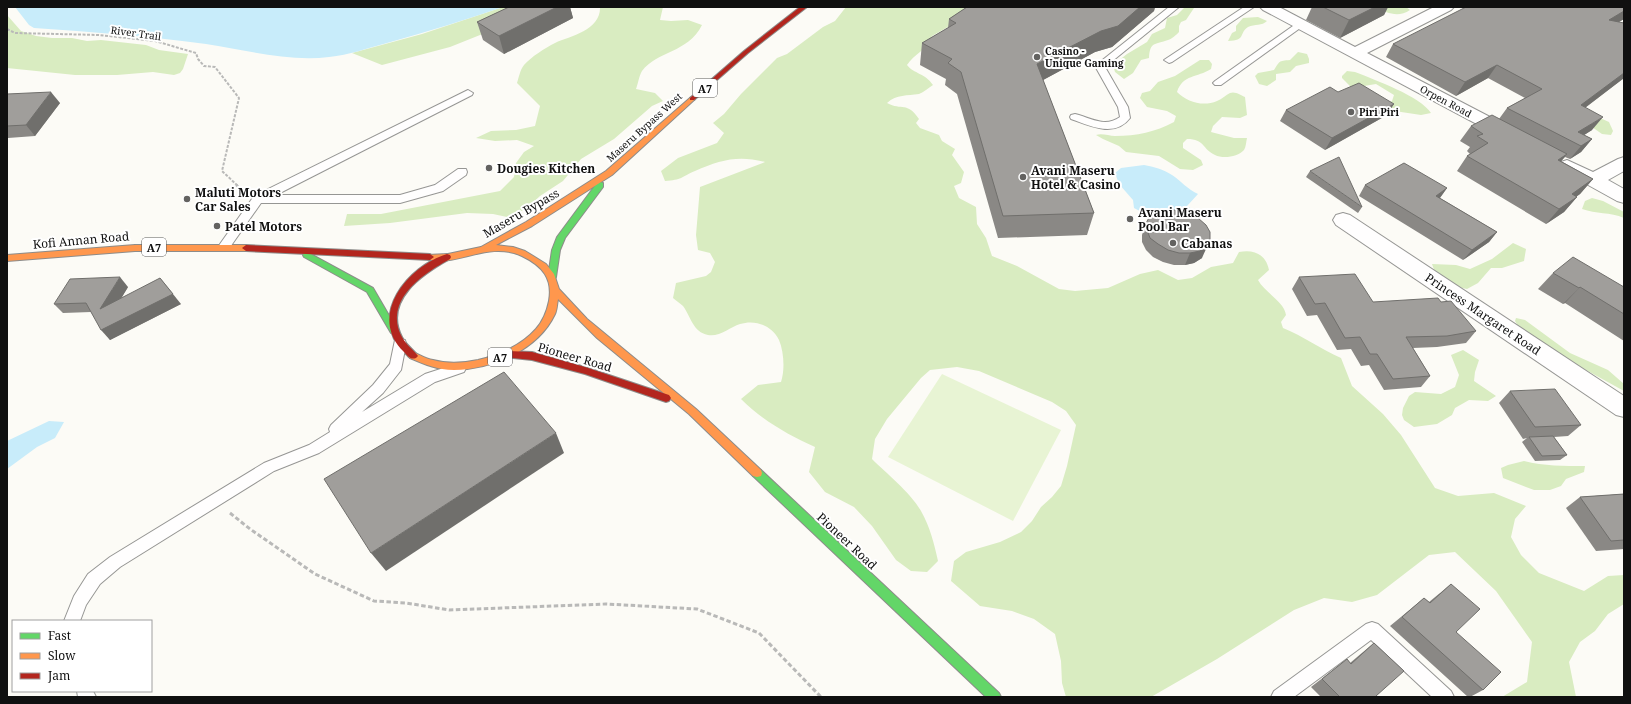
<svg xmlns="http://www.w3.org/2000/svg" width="1631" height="704" viewBox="0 0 1631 704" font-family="'Noto Serif',serif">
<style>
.green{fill:#e8f4d4}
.forest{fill:#d9ecc1}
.water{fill:#c8ecfa}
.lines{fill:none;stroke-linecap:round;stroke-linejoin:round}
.lane-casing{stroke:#969694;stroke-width:2}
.street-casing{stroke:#969694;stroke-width:2}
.fast-casing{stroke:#8d8c8a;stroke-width:2}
.slow-casing{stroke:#8d8c8a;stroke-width:2}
.jam-casing{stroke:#8d8c8a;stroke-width:2}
.path-far2{stroke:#b9b9b8;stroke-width:2;stroke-dasharray:3 1.5;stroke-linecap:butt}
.path-far1{stroke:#b9b9b8;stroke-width:2.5;stroke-dasharray:4 2;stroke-linecap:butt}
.path{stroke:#b9b9b8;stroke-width:3;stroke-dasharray:4.5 2.5;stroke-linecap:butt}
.lane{fill:#fffefe;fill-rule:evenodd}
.street{fill:#fffefe;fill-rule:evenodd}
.fast{fill:#63d668;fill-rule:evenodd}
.slow{fill:#ff974d;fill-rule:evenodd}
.jam{fill:#b3261e;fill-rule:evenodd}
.wall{fill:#8a8885}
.shaded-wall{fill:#706f6c}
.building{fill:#a09e9b;stroke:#706f6c}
.poi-dot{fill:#636260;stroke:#fff;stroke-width:1.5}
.labels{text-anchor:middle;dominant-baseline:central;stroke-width:4;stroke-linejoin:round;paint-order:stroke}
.far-street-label{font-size:10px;fill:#101010;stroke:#fff}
.far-poi-label{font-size:10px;font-weight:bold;fill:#101010;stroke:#fff;text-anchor:start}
.shield{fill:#fff;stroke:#585858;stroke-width:1}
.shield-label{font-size:11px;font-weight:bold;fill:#101010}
.poi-label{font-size:12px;font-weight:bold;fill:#101010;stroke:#fff;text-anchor:start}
.street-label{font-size:12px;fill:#101010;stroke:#fff}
</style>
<rect width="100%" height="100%" fill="#fcfbf6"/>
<path class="green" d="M942,374L1061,430L1013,521L888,457Z"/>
<g class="forest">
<path d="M503,7H539L485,33L450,47L382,65L352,53L422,34Z"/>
<path d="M600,7H663L660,20L671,21L688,20L702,25C688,53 657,51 642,71C639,76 638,84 636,89L655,93L663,101L652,106L614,139L581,159L563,181L540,196L526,209L507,217L493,214L467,213L390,223L344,226L347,214H381L500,191L514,177L516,163L524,152L534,146L517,140L495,141L476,138L491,131L516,130L535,126L540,106L517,83C519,77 520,70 524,65C531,57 545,48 555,43C571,36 601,30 600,7Z"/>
<path d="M846,7H983L932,36C927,50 914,54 907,65C914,74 925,73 933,85C928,88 924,92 919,94C907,96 897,94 887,103C902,111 907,101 919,119L916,123L920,128L939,135L942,141L955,149L952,155L964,172L961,183L954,186L959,198L976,207L977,224L986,238L992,256L1017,266L1059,289L1075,291L1108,288L1140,274L1158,270L1178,280L1192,278L1211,267L1233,263L1239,252C1255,249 1266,255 1269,270L1258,280C1265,293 1284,301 1286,315L1281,322L1283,328C1303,336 1321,349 1341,358L1352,386L1383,414L1401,435L1435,488L1458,496L1494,493L1526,506L1515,519L1511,537L1521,555L1539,573L1584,591L1608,576L1624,575V604L1608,614L1595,631L1580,642L1569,662L1576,697H1502L1527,682L1532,642L1496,591L1455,552L1429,555L1377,595L1352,602L1324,598L1294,610L1217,659L1151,697H1066L1062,683L1061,661L1055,634L1034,619L1012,611L980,606L951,581L954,561L966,552L1000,542L1021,532L1032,521L1041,507L1052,497L1061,486L1067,466L1076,425L1066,411L1052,402L979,371L957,367L930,370L921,378L887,419L875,439L872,459C886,473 911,493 921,511C930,527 934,543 938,561L927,572L911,571L896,560L872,526L854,507L825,492L809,472L815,447C788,435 762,420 741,399L758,385L781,382C785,370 784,352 779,340C772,326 756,319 740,324C730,327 720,337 708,335C693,332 691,317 683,306C680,303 676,301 673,298L676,283L706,276L711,272L715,262L710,253L698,250L696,235L700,187L765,162C738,155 720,160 695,171C681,177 682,180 665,181L661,171L678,158L717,143L724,133L713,123L724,114L741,94L777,58L787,54L823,27L835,21Z"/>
<path d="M1185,7H1197L1194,8L1186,20L1181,22L1179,26V32C1176,35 1172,39 1168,40C1155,45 1150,41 1149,58L1141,60L1133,73L1124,79L1115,72L1113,65L1127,54L1147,42L1152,34L1165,28L1167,18L1177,15Z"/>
<path d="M1375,7H1406L1410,10C1398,18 1387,13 1375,7Z"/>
<path d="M7,15L21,31L36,36L52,38H72L87,41L101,40L146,45L159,50L188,54L183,69L180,73L174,75L153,72L117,75H75L7,68Z"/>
<path d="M1258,17L1267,21C1262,26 1255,24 1248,27C1238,34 1247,40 1228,41L1232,33L1236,31V26L1243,18Z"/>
<path d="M1298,52L1307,54L1309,59V63L1296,66L1290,72L1276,74V80L1267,86L1259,84L1255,76L1258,73L1274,70C1280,61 1278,61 1290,60Z"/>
<path d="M1200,60H1209L1212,64L1211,69C1197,78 1183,74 1177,92C1187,102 1203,107 1217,101C1222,99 1226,95 1230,93C1235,91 1241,95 1245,97L1247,115L1240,118L1222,117L1213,126L1211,132L1234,138H1247C1246,142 1246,147 1244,150C1238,157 1223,159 1215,155C1202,149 1205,139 1187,139L1183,143V148L1201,160L1203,165L1193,170L1180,169L1159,156L1126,152L1119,146L1103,139L1096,135C1102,133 1109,136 1115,136C1137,136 1155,132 1174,122L1176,116L1167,111L1147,107L1140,98L1142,93L1150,91L1158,82L1175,76Z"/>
<path d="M1347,71L1355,72C1375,80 1420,96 1431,113L1421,115L1388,110L1383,104L1392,101L1394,95L1376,84L1352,88L1342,78V76Z"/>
<path d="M1589,113L1609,122L1613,131L1611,135L1602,134L1589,125Z"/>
<path d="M1592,198L1603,201L1624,212V218C1610,212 1596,214 1582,209L1585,201Z"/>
<path d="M1513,243L1526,249L1524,261L1502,268H1491L1478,283L1467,289L1453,286L1437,278L1432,264L1456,265L1470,269L1492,259Z"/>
<path d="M1516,318L1525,320L1570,353L1608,370L1624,384V391L1566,359L1518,326L1515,321Z"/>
<path d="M1463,350L1479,360L1475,372L1474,381L1496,396L1488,401L1469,400L1455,408L1452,415L1437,424L1414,427L1404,420L1402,415L1403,408L1409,396L1415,392L1441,394L1455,387L1459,375L1451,355Z"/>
<path d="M1524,461C1544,466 1564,466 1585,466L1584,472L1566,479L1561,486L1550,490H1534L1503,478L1501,468L1508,465Z"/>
</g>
<g class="water">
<path d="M15,7H503C465,20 427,32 387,43C368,48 349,55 329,57C289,62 245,50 206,44C148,36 91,32 34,28L29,25Z"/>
<path d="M1144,165C1154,167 1163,169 1172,175C1181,181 1187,189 1198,194L1187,206L1197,212L1192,217C1178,210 1161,202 1149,216L1134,208L1133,200L1119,184L1115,173L1121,168Z"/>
<path d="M49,421L64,422L55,438L37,447L7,469V441Z"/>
</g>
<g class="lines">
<g class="lane-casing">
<g id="lane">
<path d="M1169,7H1179L1105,67L1128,107L1130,118C1115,138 1090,126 1071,119L1070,117L1071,115L1075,114C1091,118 1105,128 1120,117L1118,107L1095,66Z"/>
<path d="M1244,7H1254L1172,62L1169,63L1164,60Z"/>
<path d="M1300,21L1303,22L1305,24L1303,26L1221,85H1215L1213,83L1215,81Z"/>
<path d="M468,90L473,93L472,95L276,195H400L435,185L458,169H466L467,172L466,175L443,191L400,203H261L228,250L224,251L220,250L218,247L220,244L254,196Z"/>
<path d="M400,339L405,340L406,344L401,370L383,393L362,412L425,374L459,363L464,364L466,368L464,372L435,382L319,453L274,471L120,567L100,584L86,605L80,621H64L74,596L88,574L110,557L264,463L309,445L330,432L329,429L331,425L373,385L390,364L395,340Z"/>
<path d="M1372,622L1378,624L1451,691L1454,697H1432L1371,640L1294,697H1271L1274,691L1366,624Z"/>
<path d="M77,691H93L96,697H78Z"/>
</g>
</g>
<g class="street-casing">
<g id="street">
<path d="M1260,7H1279L1355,47L1434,7H1454L1451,10L1367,53L1515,130L1518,134L1515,138L1509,140L1503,138L1263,10Z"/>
<path d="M1624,157V171L1608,180L1624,189V203L1617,201L1561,170L1558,166L1561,162L1567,160L1593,172L1618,159Z"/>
<path d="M1343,213L1350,215L1624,396V417L1616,415L1336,225L1333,220L1336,215Z"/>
</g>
</g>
<g class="fast-casing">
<g id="fast">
<path d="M600,182L603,183V187L565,238L560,250L556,277L555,279H549L548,277L552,250L557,237L597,183Z"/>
<path d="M307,252L373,288L398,331L397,333H391L367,292L304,257L303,255L304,253Z"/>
<path d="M757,469L761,470L999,693L1001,697H986L753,476L752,473L753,470Z"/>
</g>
</g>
<g class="slow-casing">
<g id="slow">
<path d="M692,97L695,99L694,100L612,175L532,226L496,245L513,247L525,251L546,264L554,274L559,289L587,319L696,409L761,470L762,473L761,476L757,477L753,476L689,414L597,338L558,299C557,304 557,310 555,314C538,350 493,369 454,370C438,370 424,364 410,358L408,356L410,354L413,352C420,355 426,359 433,360C447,364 464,363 478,360C499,355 522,345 536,329C543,321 547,311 549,301C553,279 543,266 522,256C487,240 457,268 427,259L426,257L427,255L448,254L481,247L526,222L606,171L690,98Z"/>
<path d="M135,245H246L250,248L246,251H135L7,261V255Z"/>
</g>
</g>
<g class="jam-casing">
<g id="jam">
<path d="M800,7H807L748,53L694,100H690V98L744,51Z"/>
<path d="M246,245L430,254L434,257L430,260L246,251L242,248Z"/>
<path d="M447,254L450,255L451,257L450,259C423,274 383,300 402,337C406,345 413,349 418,356L416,358C410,360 408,356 404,352C367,316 408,266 447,254Z"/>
<path d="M505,351L532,352L585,367L669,395L671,398L669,401L666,402L585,374L532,360L502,357L500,355L502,353Z"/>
</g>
</g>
<path class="path-far2" d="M7,29L15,33L99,35L155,41L196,53L198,59L204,66L215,67L239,98L222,171L238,186"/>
<path class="path-far1" d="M236,185L242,190"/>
<path class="path" d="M230,513L250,529L315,574L374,601L406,603L449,610L606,604L697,609L759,633L821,697"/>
<use href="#lane" class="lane"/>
<use href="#street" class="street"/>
<use href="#fast" class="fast"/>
<use href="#slow" class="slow"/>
<use href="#jam" class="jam"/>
</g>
<g class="wall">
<path d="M509,7H570L573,18L504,54L483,40L477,22Z"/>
<path d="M967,7H1155L1154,11L1112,47L1095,52L1043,80L1094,213L1087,235L998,238L957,94L945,85L946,79L920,65L922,43L948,28L949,19Z"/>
<path d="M1312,7H1388L1384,15L1340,38L1306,20Z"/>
<path d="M1624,7V19L1619,22L1624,78L1585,108L1592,130L1584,135L1592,139L1581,152L1570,159L1565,157L1561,161L1593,179L1580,194L1577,196V197L1564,212L1546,224L1457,171L1467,156L1470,154L1467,151L1470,147L1460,141L1471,126L1499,119L1507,108L1525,98L1488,78L1456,96L1386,57L1393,44Z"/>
<path d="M1338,92L1387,115L1325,150L1280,121L1286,110Z"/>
<path d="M7,94L60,103L35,136L8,138H7Z"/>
<path d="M1310,171L1362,207L1358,213L1306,177Z"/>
<path d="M1365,185L1447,188L1440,198L1497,232L1489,242L1463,260L1359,196Z"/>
<path d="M1146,223L1202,258L1194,263L1185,265H1174L1163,262L1153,257L1146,250L1142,242V235Z"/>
<path d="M1553,273L1624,287V341L1565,303L1563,304L1538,289Z"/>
<path d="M1299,277L1373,302H1441L1476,331L1466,343L1437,347L1413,348L1430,376L1421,387L1384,390L1369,365L1361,366L1351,349L1337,350L1317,315L1307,316L1292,289Z"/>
<path d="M128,287L121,298L181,304L110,340L91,312L63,313L54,304Z"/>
<path d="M1510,391L1581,425L1568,436L1554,437L1567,455L1560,460L1535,461L1522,442L1527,438L1523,439L1499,403Z"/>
<path d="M1624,494V549L1596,551L1566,508L1580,497Z"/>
<path d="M1451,584L1456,632L1483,690L1470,697H1468L1390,626L1424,598L1429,602Z"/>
<path d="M1374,643L1376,696L1377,697H1321L1311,687L1347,659L1350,663L1363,652Z"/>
</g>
<g class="shaded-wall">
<path d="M557,7H570L573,18L504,54L499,36Z"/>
<path d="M1140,7H1155L1154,11L1112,47L1095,52L1032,86L1037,64Z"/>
<path d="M1375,7H1388L1384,15L1340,38L1349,20Z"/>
<path d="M1624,11V19L1599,33L1609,20Z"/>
<path d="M1497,65L1488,78L1456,96L1465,82Z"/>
<path d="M1624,73V78L1570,119L1581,105Z"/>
<path d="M51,92L60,103L35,136L26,125Z"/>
<path d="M1394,104L1387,115L1325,150L1332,138Z"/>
<path d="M1603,117L1592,130L1573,142L1578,132Z"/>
<path d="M1592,139L1581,152L1570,159L1581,146Z"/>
<path d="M1567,154L1555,169L1558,160Z"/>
<path d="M1593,179L1580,194L1559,209L1572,194Z"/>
<path d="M1447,188L1439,199L1436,196Z"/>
<path d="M1577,197L1564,212L1546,224L1559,209Z"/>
<path d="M1497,232L1489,242L1463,260L1472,250Z"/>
<path d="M1210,240L1202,258L1194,263L1185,265L1190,253Z"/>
<path d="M120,277L128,287L109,319L100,309Z"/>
<path d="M160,278L181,304L110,340L101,330Z"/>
<path d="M1580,287L1565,303L1563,304Z"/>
<path d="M556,433L564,453L386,571L371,553Z"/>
</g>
<g class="building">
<path d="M509,7H557L499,36L477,22Z"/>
<path d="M967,7H1140L1118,26L1101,31L1037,64L1094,213L1003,216L961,72L948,63L952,59L922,43L956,23L949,19Z"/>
<path d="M1323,7H1375L1349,20Z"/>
<path d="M1466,7H1624V11L1609,20L1624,23V73L1581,105L1603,117L1578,132L1592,139L1581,146L1507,108L1542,89L1497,65L1465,82L1393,44Z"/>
<path d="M1359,83L1394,104L1332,138L1286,110L1330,87L1338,92Z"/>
<path d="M51,92L26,125L7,126V94Z"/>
<path d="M1492,115L1567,154L1558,160L1593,179L1572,194L1577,197L1559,209L1467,156L1488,143L1477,136L1483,134L1471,126Z"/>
<path d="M1339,157L1362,207L1310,171Z"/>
<path d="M1404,163L1447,188L1436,196L1497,232L1472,250L1365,185Z"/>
<path d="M1167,210H1177L1198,218L1206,225L1210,232V240L1207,246L1200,251L1190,253H1179L1168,250L1158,244L1150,238L1147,230L1146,223L1150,216L1157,212Z"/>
<path d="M1573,257L1624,287V314L1580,287L1579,288L1553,273Z"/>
<path d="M1355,274L1373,302L1438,298L1441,302L1451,301L1476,331L1447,336L1406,337L1430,376L1393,379L1377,354H1370L1360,337L1345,338L1325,303L1315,304L1299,277Z"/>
<path d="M120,277L100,309L160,278L173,294L101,330L86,303L54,304L70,279Z"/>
<path d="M504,372L556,433L371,553L324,479Z"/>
<path d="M1555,389L1581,425L1535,427L1510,391Z"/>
<path d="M1553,436L1567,455L1542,456L1529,437Z"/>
<path d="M1624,494V540L1611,541L1580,497Z"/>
<path d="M1451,584L1480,609L1456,632L1501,672L1483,690L1402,617L1424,598L1430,603Z"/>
<path d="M1374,643L1404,671L1376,696L1377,697H1340L1322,679L1347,659L1351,664Z"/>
</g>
<g class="poi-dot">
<circle cx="1037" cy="57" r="4"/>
<circle cx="1351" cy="112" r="4"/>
<circle cx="489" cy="168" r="4"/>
<circle cx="1023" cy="177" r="4"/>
<circle cx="187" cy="199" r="4"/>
<circle cx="1130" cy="219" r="4"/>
<circle cx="217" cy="226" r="4"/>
<circle cx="1173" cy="243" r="4"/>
</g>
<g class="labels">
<g class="far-street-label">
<text transform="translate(136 33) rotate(8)">River Trail</text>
<text transform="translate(1446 101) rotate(28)">Orpen Road</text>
<text transform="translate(644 127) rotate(-42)">Maseru Bypass West</text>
</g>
<g class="far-poi-label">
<text x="1045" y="51">Casino -<tspan x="1045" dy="12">Unique Gaming</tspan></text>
<text x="1359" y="112">Piri Piri</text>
</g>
<g class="shield">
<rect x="693" y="79" width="24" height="18" rx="3"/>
<rect x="142" y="238" width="24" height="18" rx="3"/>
<rect x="488" y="348" width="24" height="18" rx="3"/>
</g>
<g class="shield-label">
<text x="705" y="88">A7</text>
<text x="154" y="247">A7</text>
<text x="500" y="357">A7</text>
</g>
<g class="poi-label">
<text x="497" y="168">Dougies Kitchen</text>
<text x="1031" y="170">Avani Maseru<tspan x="1031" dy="14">Hotel &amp; Casino</tspan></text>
<text x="195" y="192">Maluti Motors<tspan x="195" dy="14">Car Sales</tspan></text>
<text x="1138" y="212">Avani Maseru<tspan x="1138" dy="14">Pool Bar</tspan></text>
<text x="225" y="226">Patel Motors</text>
<text x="1181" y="243">Cabanas</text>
</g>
<g class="street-label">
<text transform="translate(521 213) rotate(-30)">Maseru Bypass</text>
<text transform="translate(81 240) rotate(-5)">Kofi Annan Road</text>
<text transform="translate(1483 314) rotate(34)">Princess Margaret Road</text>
<text transform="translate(575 357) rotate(16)">Pioneer Road</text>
<text transform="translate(847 541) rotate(43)">Pioneer Road</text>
</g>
</g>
<rect width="1631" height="704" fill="none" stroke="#101010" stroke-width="16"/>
<rect x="12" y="620" width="140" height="72" fill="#ffffff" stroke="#9f9f9f"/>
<rect x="20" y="633" width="20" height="6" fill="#63d668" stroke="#9f9f9f"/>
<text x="48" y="640" font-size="12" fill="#101010">Fast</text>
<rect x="20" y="653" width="20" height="6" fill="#ff974d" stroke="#9f9f9f"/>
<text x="48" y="660" font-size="12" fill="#101010">Slow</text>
<rect x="20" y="673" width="20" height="6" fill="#b3261e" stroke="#9f9f9f"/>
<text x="48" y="680" font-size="12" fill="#101010">Jam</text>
</svg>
